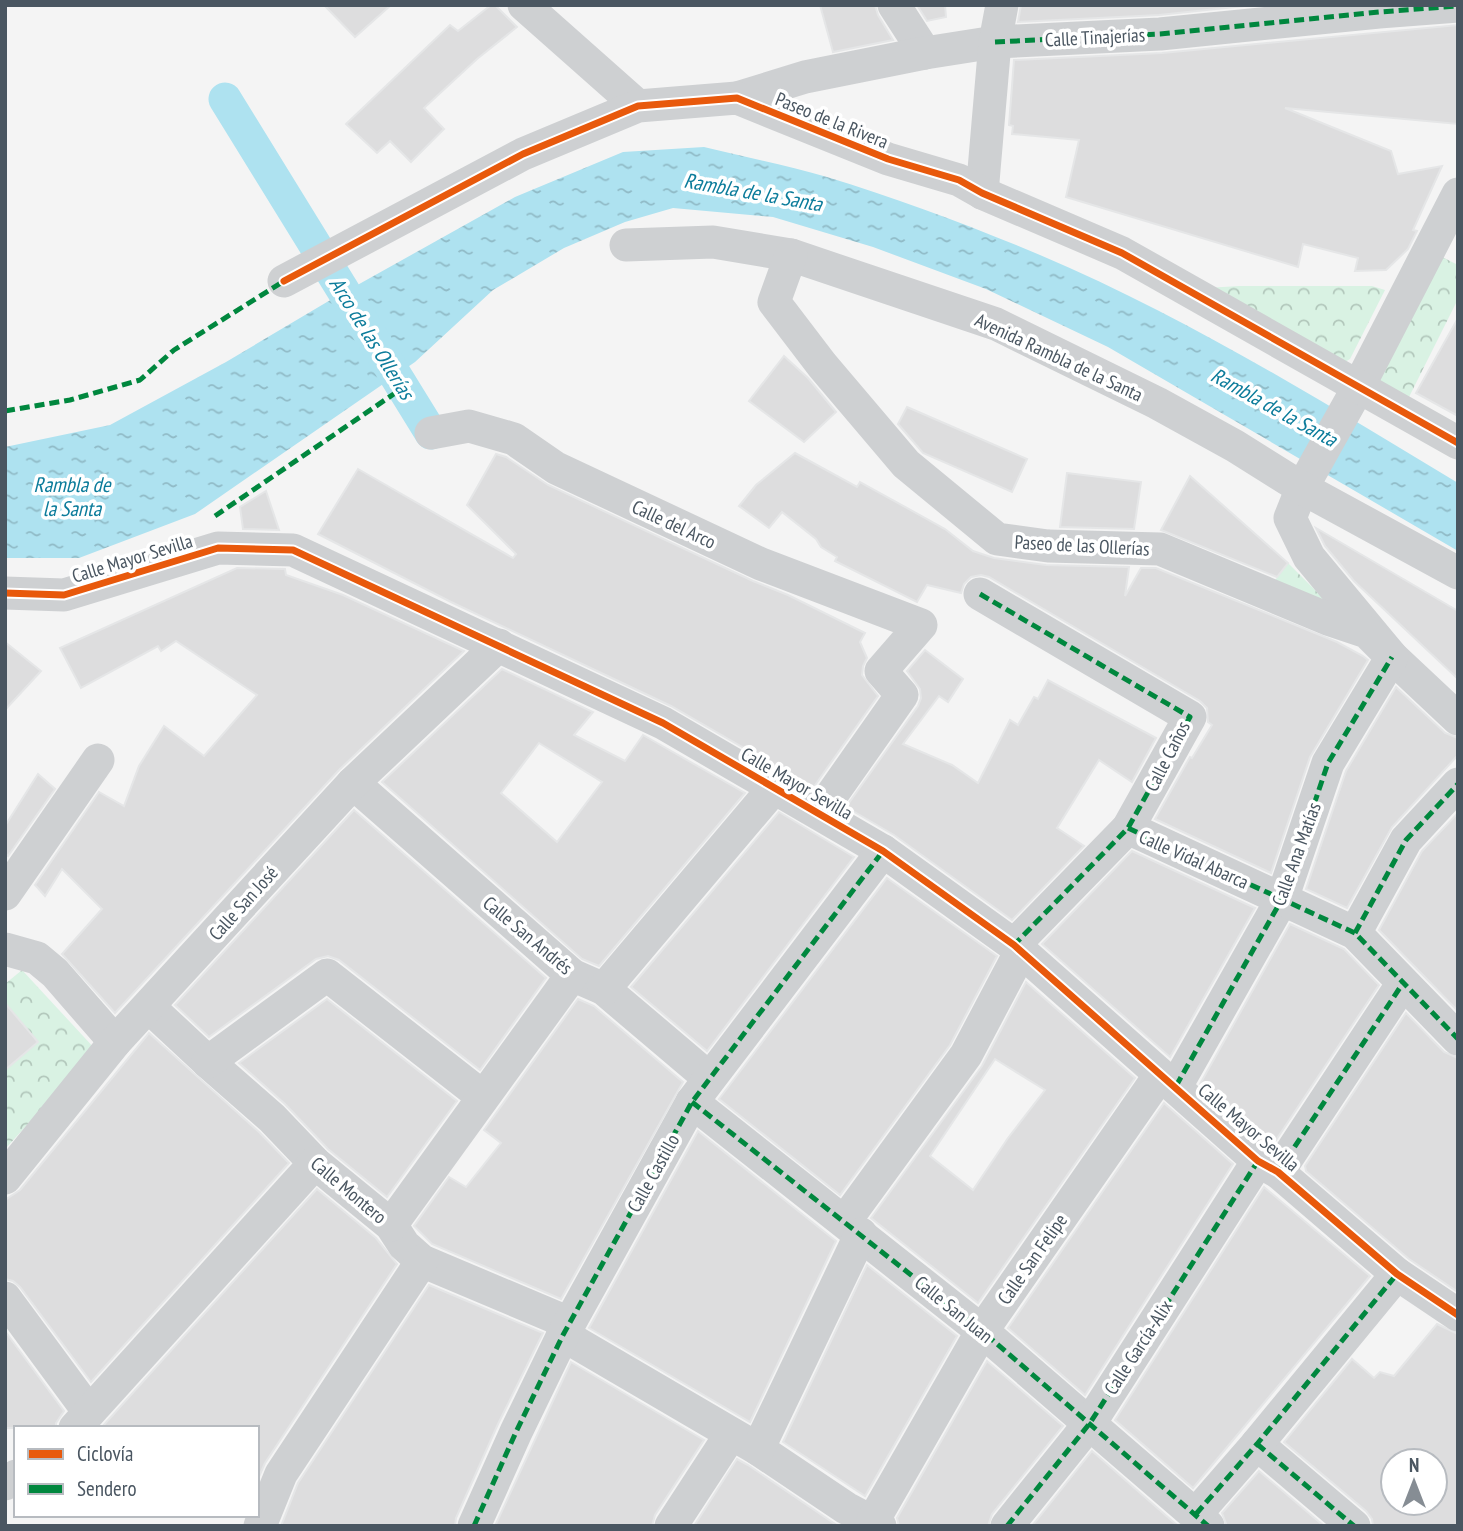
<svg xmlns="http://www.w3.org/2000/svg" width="1463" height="1531" viewBox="0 0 1463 1531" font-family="'PT Sans Narrow',sans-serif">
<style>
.forest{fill:url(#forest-crowns)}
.water{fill:url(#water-ripples)}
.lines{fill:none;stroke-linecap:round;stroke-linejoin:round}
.canal{stroke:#aee2f0;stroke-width:33}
.building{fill:#ddddde;stroke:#e5e6e7;stroke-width:2;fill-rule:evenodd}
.minor{stroke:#ced0d2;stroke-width:33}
.quiet{stroke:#00873e;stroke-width:5;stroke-dasharray:10 5;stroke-linecap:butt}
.cycleway-casing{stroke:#fff;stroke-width:11}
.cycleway{stroke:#e8590c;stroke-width:7}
.labels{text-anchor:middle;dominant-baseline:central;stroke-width:7;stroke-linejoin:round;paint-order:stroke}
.street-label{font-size:19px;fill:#4a5661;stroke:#fff}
.water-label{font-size:21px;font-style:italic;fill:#0c7c9b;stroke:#fff}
</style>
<defs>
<pattern id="forest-crowns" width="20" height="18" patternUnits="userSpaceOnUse" patternTransform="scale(1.75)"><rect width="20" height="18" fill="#d9f2e3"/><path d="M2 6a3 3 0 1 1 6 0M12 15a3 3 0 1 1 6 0" fill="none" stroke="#b2c7bb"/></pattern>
<pattern id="water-ripples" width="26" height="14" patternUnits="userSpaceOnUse" patternTransform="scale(1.75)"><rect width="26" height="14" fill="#aee2f0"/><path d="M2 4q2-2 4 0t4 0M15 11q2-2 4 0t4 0" fill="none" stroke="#90bac6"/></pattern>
</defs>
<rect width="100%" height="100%" fill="#f4f4f4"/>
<g class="forest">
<path d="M1442,257L1458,265V299L1409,397L1386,388L1379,379Z"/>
<path d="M1239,286H1372L1385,290L1350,359L1338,366L1206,288Z"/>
<path d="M1288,563L1340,615L1273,583Z"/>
<path d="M22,970L96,1050L5,1149V984Z"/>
</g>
<path class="water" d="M704,147C744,157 786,165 827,177C899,199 971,226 1040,255C1186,317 1322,401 1458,483V551L1108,347L986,289L873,247L773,217L673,208L625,222L564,248L493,290L415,362L195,514L79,558H5V447L110,425L226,362L327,302L515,197L623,152Z"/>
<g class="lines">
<path class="canal" d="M225,99L431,433"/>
</g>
<g class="building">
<path d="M324,5H391L355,37Z"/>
<path d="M491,5H495L517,27L477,59L424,108L444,129L411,162L390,141L377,153L346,124L450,25L458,31Z"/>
<path d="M820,5H875L878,15L893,40L833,52Z"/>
<path d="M917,5H945L946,17L927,21Z"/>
<path d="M1021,5H1254L1159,15L1018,22Z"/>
<path d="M1458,25V124L1285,108L1391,151L1398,174L1442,166L1413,230L1417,231L1408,249L1386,270L1355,271L1358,258L1303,244L1298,267L1066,197L1079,140L1012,134L1013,126L1009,125L1014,60L1162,53Z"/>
<path d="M1458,318V416L1416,393Z"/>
<path d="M784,356L808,378L836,412L804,442L749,401Z"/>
<path d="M907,407L1027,459L1012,492L923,453L898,424Z"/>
<path d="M795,453L857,487L860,482L945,529L973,551L994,558L1046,565L1129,567L1125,596L1141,568H1156L1337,642L1363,656L1368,660L1310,757L1271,873L1155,819L1190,757L1192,758L1212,725L1208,722L1207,708L1200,701L989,577L981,575L971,577L964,584L961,593L927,585L917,602L835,561L837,557L821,547L816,539L782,512L769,528L739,506L756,485Z"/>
<path d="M496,454L506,457L548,485L753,581L788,595L865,633L860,642L867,658L863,666L862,675L878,696L813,788L671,706L451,602L318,534L358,469L513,558L516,554L467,505Z"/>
<path d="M1067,473L1141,482L1134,529L1060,527Z"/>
<path d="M1190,476L1288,563L1277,577L1161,530Z"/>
<path d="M266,491L279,530L243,529L240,507Z"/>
<path d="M1316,528L1458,611V679L1354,581L1325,546Z"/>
<path d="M237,568L285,569L286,575L343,595L464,651L339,770L115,1013L62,954L102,909L62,869L45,896L35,885L99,792L124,806L139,766L164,726L204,756L257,695L176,641L161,651L158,646L81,688L60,648Z"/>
<path d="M5,642L41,671L5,710Z"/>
<path d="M925,650L963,679L948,702L939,696L903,744L952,765L978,783L1010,720L1018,725L1034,697L1038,699L1048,680L1156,738L1132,782L1099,760L1057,828L1084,846L1012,920L894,835L846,807L918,706L921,698L920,689L907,671Z"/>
<path d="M502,669L593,712L574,735L625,761L643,735L745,793L599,966L582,959L382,782ZM539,743L602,782L557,842L501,793Z"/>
<path d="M1396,687L1445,733L1458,738V755L1392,827L1347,908L1306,889L1346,771Z"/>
<path d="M38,774L55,789L8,856L5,853V826Z"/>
<path d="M354,810L546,978L480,1070L339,960L328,956L316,959L209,1037L175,1005Z"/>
<path d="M779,812L854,857L707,1051L631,987Z"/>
<path d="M1458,813V1011L1379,930L1422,851Z"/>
<path d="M1132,851L1255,908L1170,1057L1042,944Z"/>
<path d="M887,878L997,956L950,1045L840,1195L719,1099Z"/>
<path d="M1290,924L1344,949L1379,985L1276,1140L1264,1141L1200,1084Z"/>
<path d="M1026,982L1135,1078L978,1303L871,1218L982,1066ZM995,1059L1045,1090L1008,1138L973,1190L930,1156Z"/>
<path d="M327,999L457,1101L387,1197L328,1149L285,1104L239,1063Z"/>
<path d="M578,999L594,1006L683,1082L561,1299L432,1244L414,1226L449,1177L466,1187L501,1143L484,1130Z"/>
<path d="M5,1003L38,1042L5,1070Z"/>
<path d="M1406,1013L1444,1052L1458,1058V1292L1409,1259L1306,1171L1305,1166Z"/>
<path d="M149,1033L259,1132L289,1163L91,1382L20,1287L13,1281L5,1279V1200L20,1190Z"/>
<path d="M1164,1103L1233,1164L1085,1395L1008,1328Z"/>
<path d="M698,1131L836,1241L750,1422L589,1328Z"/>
<path d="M1264,1187L1370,1276L1193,1488L1115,1420Z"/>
<path d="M317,1189L376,1238L397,1264L265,1463L257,1481V1428H101Z"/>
<path d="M867,1265L957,1336L865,1496L783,1442Z"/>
<path d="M429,1285L543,1333L498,1424L456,1518L455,1526H281L298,1483Z"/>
<path d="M1437,1324L1458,1334V1526H1373L1372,1519L1366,1511L1284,1442L1352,1359L1374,1378L1380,1372L1394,1376ZM1393,1461H1435V1503H1393Z"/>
<path d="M5,1331L64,1411L56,1423V1428H5Z"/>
<path d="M987,1361L1063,1426L992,1514L988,1526H899L897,1518Z"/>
<path d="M571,1362L704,1440L655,1515L652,1526H495Z"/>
<path d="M1092,1451L1178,1526H1032Z"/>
<path d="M737,1459L748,1465L838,1526H694Z"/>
<path d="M1259,1471L1324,1526H1227L1222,1513Z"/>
</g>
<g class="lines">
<g class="minor">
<path d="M524,5L638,106"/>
<path d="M894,5L925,53"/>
<path d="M737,98L805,77L925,53L995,42L1160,34L1379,12L1458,6"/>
<path d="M982,193L995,42L1002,5"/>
<path d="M1458,194L1359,386L1302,488L1290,518L1309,557L1392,657L1458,719"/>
<path d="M626,245L713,242L791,255L996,324L1157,403L1235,446L1302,488L1458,573"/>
<path d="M791,255L774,302L822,365L906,464L997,539L1048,546L1160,549L1328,619L1367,632L1392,657L1328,763L1282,899L1176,1086"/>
<path d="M284,281L523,154L638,106L737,98L888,159L959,180L982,193L1122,253L1458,443"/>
<path d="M431,433L469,426L514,439L556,468L761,564L921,625L881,671L902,695L819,813"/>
<path d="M5,593L64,595L218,548L293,550L663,723L883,851L1014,945L1258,1161L1278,1172L1397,1274L1458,1315"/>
<path d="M980,594L1190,717L1128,828L1014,945"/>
<path d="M353,783L572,975L604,989L709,1078"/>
<path d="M1128,828L1355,933L1458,1039"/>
<path d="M5,894L98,760"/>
<path d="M1355,933L1406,840L1458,784"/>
<path d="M5,949L37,958L55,973L115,1042"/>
<path d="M604,989L774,788"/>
<path d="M149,1007L208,1062L272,1118L315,1163L391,1225L404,1245L422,1261L562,1320L563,1335L758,1449L846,1508L880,1526"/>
<path d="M208,1062L327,975L482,1096"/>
<path d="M692,1102L982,1331L1208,1526"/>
<path d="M1278,1172L1403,983"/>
<path d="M5,1178L115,1042L353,783L499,645"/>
<path d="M845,1221L966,1055L1021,951"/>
<path d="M391,1225L572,975"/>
<path d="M5,1298L89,1412"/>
<path d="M75,1428L315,1163"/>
<path d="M1257,1444L1354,1526"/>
<path d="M758,1449L861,1234"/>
<path d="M5,1484L16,1476"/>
<path d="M1196,1514L1257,1444L1397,1274"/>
<path d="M873,1521L982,1331L1160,1075"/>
<path d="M260,1526L281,1474L422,1261"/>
<path d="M474,1526L516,1432L563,1335L692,1102L883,851"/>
<path d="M671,1526L731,1434"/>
<path d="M1007,1526L1090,1423L1258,1161"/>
</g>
<g class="quiet">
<path d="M995,42L1160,34L1379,12L1458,6"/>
<path d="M5,411L70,400L140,380L174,350L284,281"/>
<path d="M215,516L404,387"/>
<path d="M980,594L1190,717L1128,828L1014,945"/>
<path d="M1128,828L1355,933L1458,1039"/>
<path d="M1355,933L1406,840L1458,784"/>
<path d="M1176,1086L1282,899L1328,763L1392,657"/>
<path d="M692,1102L982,1331L1208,1526"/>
<path d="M1278,1172L1403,983"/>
<path d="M1257,1444L1354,1526"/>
<path d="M1196,1514L1257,1444L1397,1274"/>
<path d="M474,1526L516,1432L563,1335L692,1102L883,851"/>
<path d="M1007,1526L1090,1423L1258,1161"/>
</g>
<g class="cycleway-casing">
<g id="cycleway">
<path d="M284,281L523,154L638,106L737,98L888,159L959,180L982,193L1122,253L1458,443"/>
<path d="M5,593L64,595L218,548L293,550L663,723L883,851L1014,945L1258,1161L1278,1172L1397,1274L1458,1315"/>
</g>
</g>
<use href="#cycleway" class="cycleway"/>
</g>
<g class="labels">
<g class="street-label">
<text transform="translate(1095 37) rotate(-3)">Calle Tinajerías</text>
<text transform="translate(832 120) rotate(22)">Paseo de la Rivera</text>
<text transform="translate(1059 357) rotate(25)">Avenida Rambla de la Santa</text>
<text transform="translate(674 524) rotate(25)">Calle del Arco</text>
<text transform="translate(1082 545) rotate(3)">Paseo de las Ollerías</text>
<text transform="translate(132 558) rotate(-17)">Calle Mayor Sevilla</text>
<text transform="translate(1167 756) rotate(-63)">Calle Caños</text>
<text transform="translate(797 783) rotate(30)">Calle Mayor Sevilla</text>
<text transform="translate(1296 854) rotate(-70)">Calle Ana Matías</text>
<text transform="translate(1194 859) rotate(24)">Calle Vidal Abarca</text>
<text transform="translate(243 903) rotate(-48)">Calle San José</text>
<text transform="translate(528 935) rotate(40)">Calle San Andrés</text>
<text transform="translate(1249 1127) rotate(40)">Calle Mayor Sevilla</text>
<text transform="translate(653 1173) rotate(-61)">Calle Castillo</text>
<text transform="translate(349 1190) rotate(40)">Calle Montero</text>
<text transform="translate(1032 1259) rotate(-55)">Calle San Felipe</text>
<text transform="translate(954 1309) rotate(39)">Calle San Juan</text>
<text transform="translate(1138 1347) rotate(-57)">Calle García-Alix</text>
</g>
<g class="water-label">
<text transform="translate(753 192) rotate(10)">Rambla de la Santa</text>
<text transform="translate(372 338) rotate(58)">Arco de las Ollerías</text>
<text transform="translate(1274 407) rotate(29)">Rambla de la Santa</text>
<text x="72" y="484">Rambla de<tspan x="72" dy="24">la Santa</tspan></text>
</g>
</g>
<rect width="1463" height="1531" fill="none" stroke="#4a5661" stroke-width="14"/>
<rect x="14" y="1426" width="245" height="91" fill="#ffffff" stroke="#b7bbc0" stroke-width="2"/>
<rect x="28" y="1449" width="35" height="10" fill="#e8590c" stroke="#b7bbc0" stroke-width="2"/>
<text x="77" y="1461" font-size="21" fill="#4a5661">Ciclovía</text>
<rect x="28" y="1484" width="35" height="10" fill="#00873e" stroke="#b7bbc0" stroke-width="2"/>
<text x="77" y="1496" font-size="21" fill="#4a5661">Sendero</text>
<g transform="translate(1414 1482)"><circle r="33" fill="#ffffff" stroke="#b7bbc0" stroke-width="2"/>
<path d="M0-5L12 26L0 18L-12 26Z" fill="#868d94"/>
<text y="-10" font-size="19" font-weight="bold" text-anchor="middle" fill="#4a5661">N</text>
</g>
</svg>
